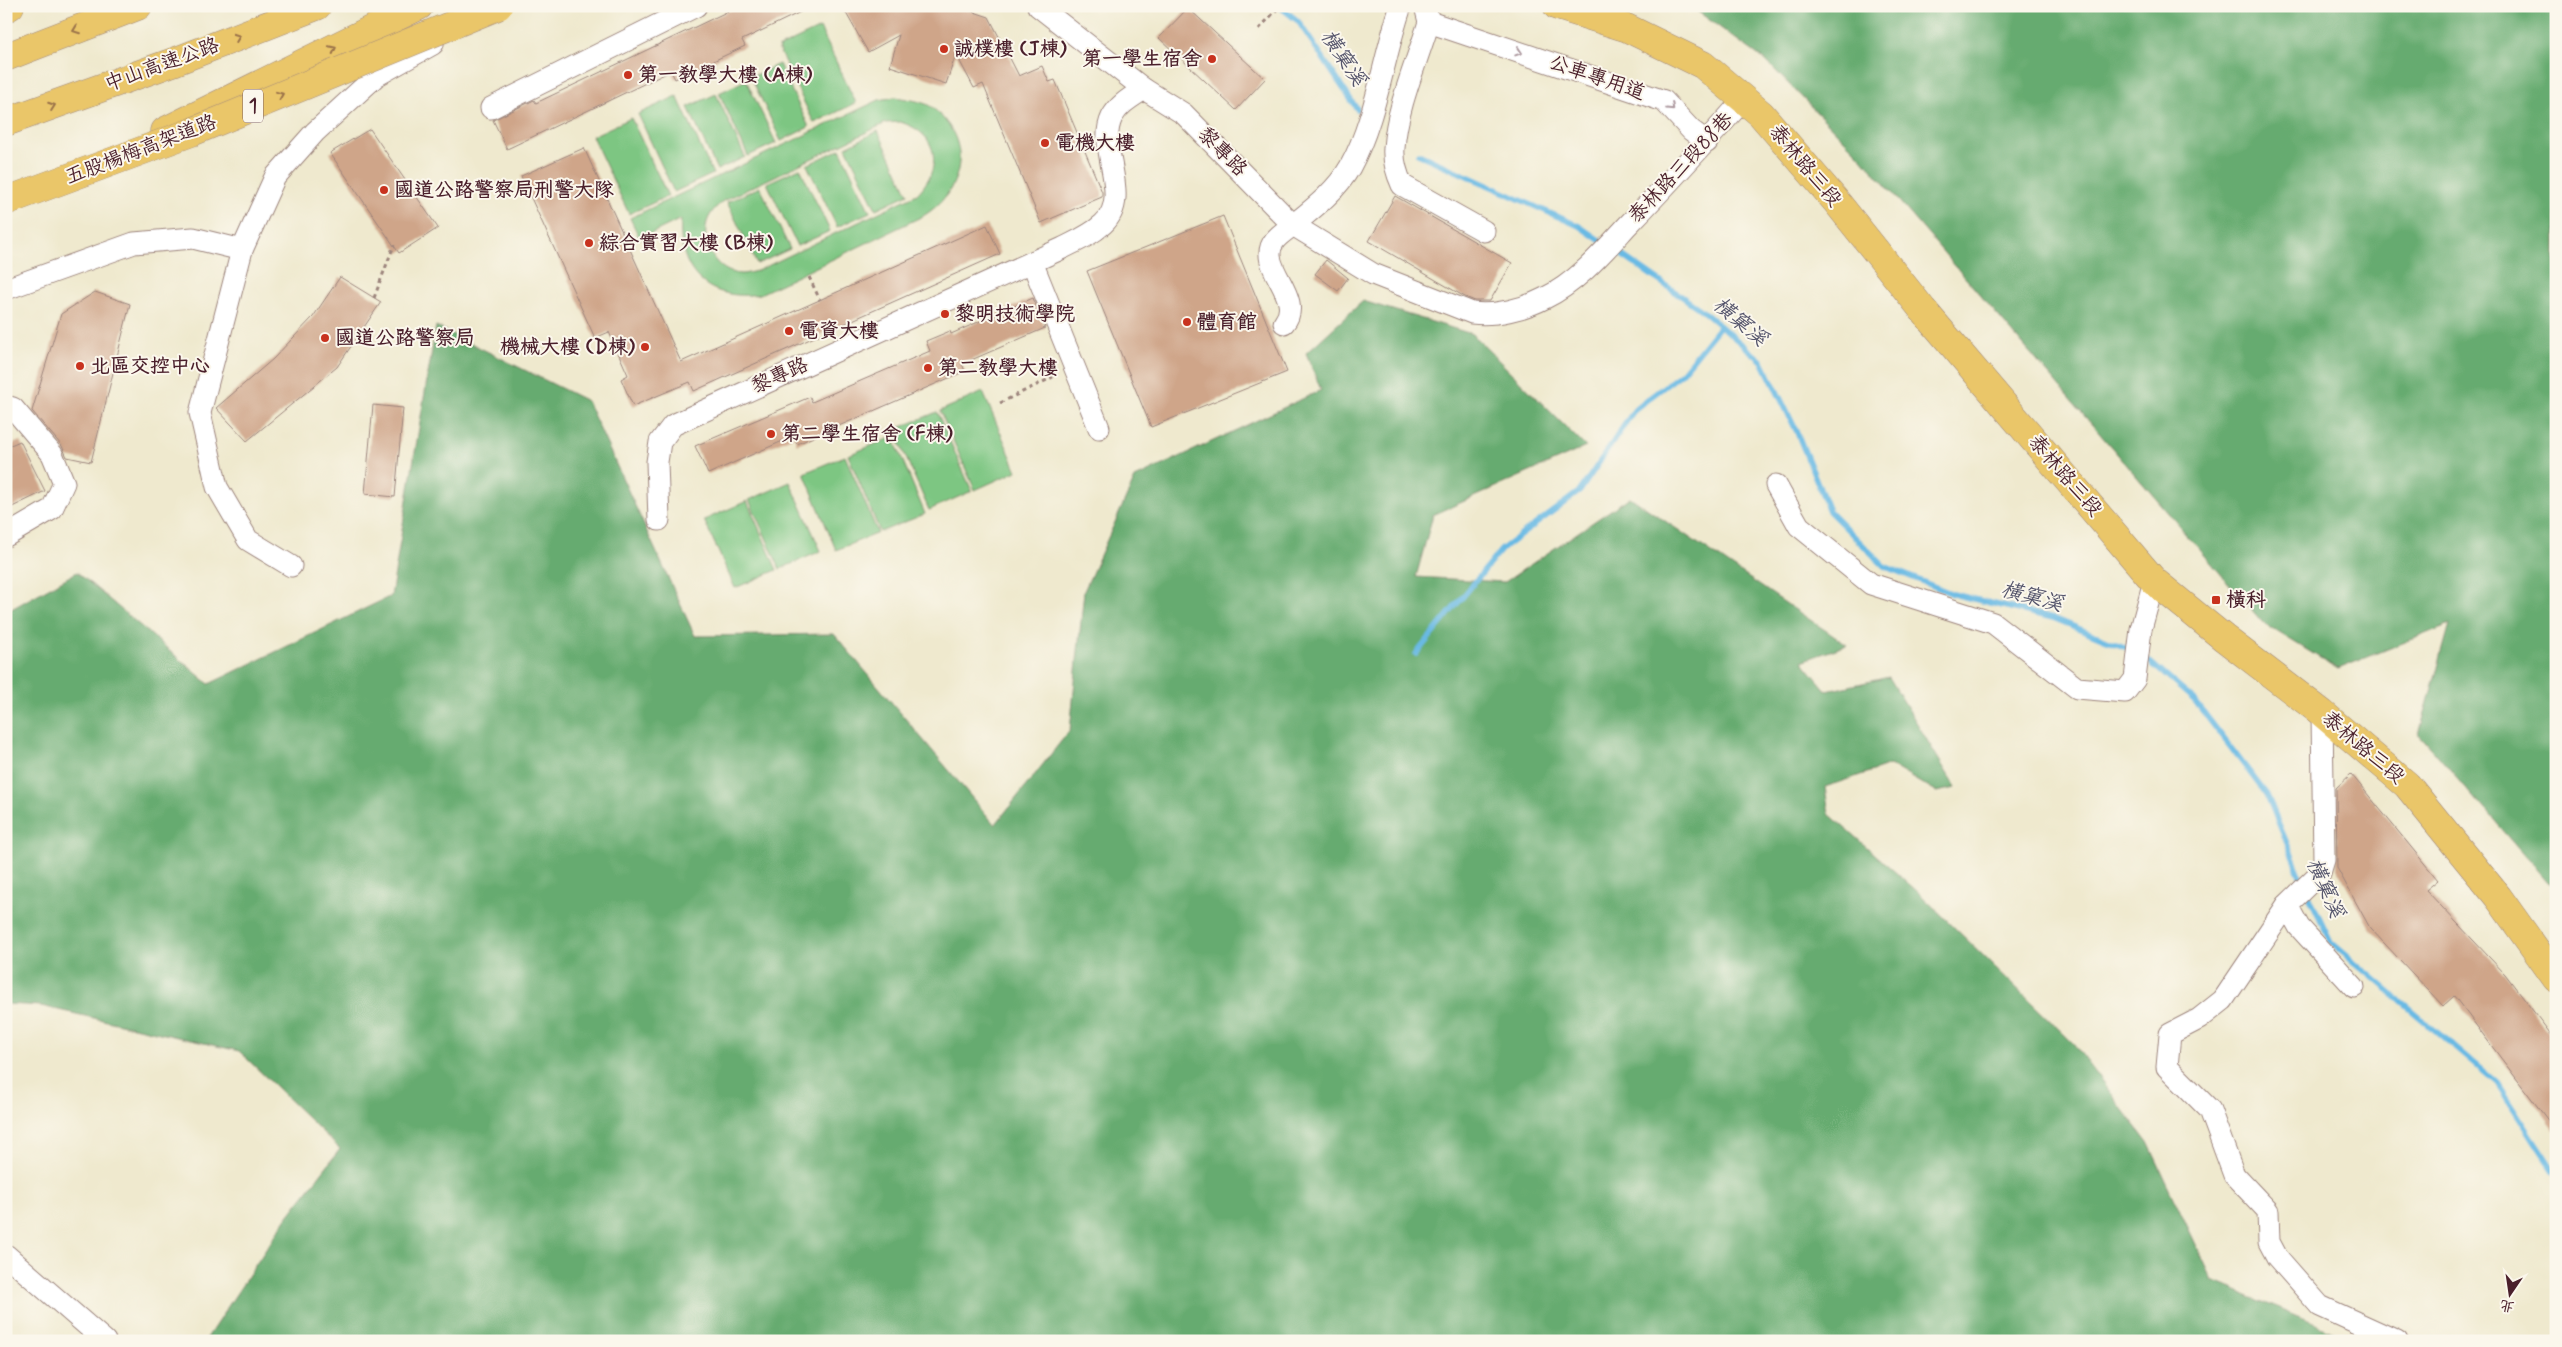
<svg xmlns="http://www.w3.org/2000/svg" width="2562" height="1347" viewBox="0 0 2562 1347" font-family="Mynerve,'LXGW WenKai TC',sans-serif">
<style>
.green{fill:#7dc682;stroke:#647256;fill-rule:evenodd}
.forest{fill:#66ab70;stroke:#58654e}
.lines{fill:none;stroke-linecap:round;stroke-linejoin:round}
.stream{stroke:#69bae4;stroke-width:5.5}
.building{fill:#cfa589}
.minor-casing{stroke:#9c847c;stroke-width:23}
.major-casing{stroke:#9c847c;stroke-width:29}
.highway-casing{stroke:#9c847c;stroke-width:29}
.path{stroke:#9c847c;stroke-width:3;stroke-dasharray:4 4;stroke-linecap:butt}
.minor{stroke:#fff;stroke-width:21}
.major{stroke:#eac669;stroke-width:28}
.highway{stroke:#eac669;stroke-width:28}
.highway-bridge-casing{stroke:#9c847c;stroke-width:29;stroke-linecap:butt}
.highway-bridge{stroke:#eac669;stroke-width:28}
.oneway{stroke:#9a724a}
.oneway2{stroke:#ae9aa0}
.poi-dot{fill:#c8321e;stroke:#fbf7ec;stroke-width:2}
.labels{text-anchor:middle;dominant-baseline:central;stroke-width:4;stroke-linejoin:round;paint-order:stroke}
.shield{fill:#fbf7ec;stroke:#7f6065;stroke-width:1}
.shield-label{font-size:19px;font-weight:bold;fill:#4a1f2b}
.poi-label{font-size:20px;font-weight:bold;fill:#4a1f2b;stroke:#fbf7ec;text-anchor:start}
.street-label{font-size:20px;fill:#4a1f2b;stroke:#fbf7ec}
.water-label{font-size:21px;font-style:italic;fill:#55556c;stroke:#fbf7ec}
</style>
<rect width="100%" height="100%" fill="#fbf7ec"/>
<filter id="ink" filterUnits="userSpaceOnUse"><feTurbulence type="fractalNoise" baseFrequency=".02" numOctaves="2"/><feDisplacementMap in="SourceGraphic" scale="10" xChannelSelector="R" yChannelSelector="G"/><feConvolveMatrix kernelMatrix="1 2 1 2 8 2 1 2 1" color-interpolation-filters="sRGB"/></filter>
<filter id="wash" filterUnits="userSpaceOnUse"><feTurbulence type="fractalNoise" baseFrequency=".0096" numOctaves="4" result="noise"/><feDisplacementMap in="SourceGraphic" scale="20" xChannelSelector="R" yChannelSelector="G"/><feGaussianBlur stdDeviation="1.12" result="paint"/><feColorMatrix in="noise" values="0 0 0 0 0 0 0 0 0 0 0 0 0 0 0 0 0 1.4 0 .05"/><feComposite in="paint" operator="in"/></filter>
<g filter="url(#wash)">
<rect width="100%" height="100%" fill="#efe9ce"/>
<g class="green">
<path d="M820,28L856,103L814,123L778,48Z"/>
<path d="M779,64L809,127L781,141L751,77Z"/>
<path d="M746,80L776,143L748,156L719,93Z"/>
<path d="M716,94L745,157L717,170L688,107Z"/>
<path d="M677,96L713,174L674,192L638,114Z"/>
<path d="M896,97C906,99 916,100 926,104C933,107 941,115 946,122C972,154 957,196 923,216L760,294C707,302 677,271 681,219L640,239L630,218L879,100ZM900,122C938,133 944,167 917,194L757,271C752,272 746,274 741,274C716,273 701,245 707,222C710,213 716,207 723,201L886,123Z"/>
<path d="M631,118L668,196L629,214L592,136Z"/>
<path d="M878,131L908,194L876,209L846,147Z"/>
<path d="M840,149L870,212L837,227L807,165Z"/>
<path d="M800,168L830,231L797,246L767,183Z"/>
<path d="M760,187L790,249L757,264L727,202Z"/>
<path d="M983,392L1017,471L975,490L940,411Z"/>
<path d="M937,412L972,491L929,510L894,430Z"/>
<path d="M893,437L925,514L880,532L848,455Z"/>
<path d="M845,456L878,533L836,550L804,473Z"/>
<path d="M790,482L821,551L780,569L749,500Z"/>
<path d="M747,501L777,570L735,588L704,520Z"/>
</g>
<g class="forest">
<path d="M1698,6H2556V891L2419,734L2450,624L2338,669L2263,623L1862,158L1765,60L1697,11Z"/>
<path d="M1363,301L1472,334L1586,447L1433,515L1416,577L1505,582L1630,497L1847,645L1802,661L1827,691L1889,677L1956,788L1936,792L1890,765L1825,787L1829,814L1917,891L2073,1043L2148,1142L2213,1281L2356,1341H205L288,1216L340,1149L239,1051L41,1006L6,1004V612L77,572L209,684L391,596L436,326L587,401L695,636L834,634L995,825L1070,730L1084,591L1135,478L1321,390L1306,353Z"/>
</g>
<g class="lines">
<g class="stream">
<path d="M1279,6L1298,21L1357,109"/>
<path d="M1418,154L1579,226L1605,244"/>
<path d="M1613,249L1700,309L1762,361L1796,430L1829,511L1884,566L1953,594L2053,618L2134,651"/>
<path d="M1416,654L1501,550L1580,491L1635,409L1682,373L1720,326"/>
<path d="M2142,655L2195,701L2267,795L2303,882"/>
<path d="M2307,891L2331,942L2497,1083L2556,1174"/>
</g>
</g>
<g id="blocks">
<g class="building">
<path d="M739,6H813L742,40L745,46L675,79L671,71L507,149L493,120L534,100L536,103Z"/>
<path d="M842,6H956L989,17L1019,76L1042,66L1049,82L1055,80L1102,192V197L1041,223L983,84L974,88L956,54L946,84L890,66L899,35L868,52Z"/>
<path d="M1188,8L1265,79L1236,110L1159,38Z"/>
<path d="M370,129L438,228L399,253L330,153Z"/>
<path d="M584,148L681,362L987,225L1000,254L694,391L690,382L633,406L621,379L628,375L609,332L595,338L521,176Z"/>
<path d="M1395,196L1512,263L1490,301H1475L1465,297L1369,241Z"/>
<path d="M1223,216L1287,372L1151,427L1087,271Z"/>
<path d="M1326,260L1348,278L1338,291L1315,274Z"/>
<path d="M340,277L381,302L337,367L247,441L216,408L273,359L313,317Z"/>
<path d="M95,292L130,304L91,462L67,457L62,446L32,411L61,314Z"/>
<path d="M1033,298L1045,328L962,364L965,371L825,432L797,444L794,436L708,474L695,446L810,397L812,402L930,351L926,341L950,331L951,334Z"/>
<path d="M373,405L403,408L395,497L365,494Z"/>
<path d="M20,441L45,491L6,510V447Z"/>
<path d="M2351,774L2438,880L2426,890L2505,974L2556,1041V1131L2454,996L2443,1006L2370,928L2337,868L2336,788Z"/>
</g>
</g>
</g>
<g filter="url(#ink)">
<use href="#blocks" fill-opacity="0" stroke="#9c847c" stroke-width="1"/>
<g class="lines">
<g class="minor-casing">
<g id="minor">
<path d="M1038,6L1144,89L1184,114L1293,225C1314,208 1337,190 1350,167C1376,120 1383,58 1401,6"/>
<path d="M1425,6L1429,22C1417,62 1397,106 1394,148C1393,160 1397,174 1402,185L1484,231"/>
<path d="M1429,22L1664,101L1691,130L1707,142"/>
<path d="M491,108L696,6"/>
<path d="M242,250L200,413L217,487L248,540L291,566"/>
<path d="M1032,262L1099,428"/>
<path d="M6,289L134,243L193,238L242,250L275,177L315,132L376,76L433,44"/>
<path d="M1284,323C1306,297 1254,265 1275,240C1280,234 1288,229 1293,225L1373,274L1472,313C1495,316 1524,309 1545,298C1577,283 1604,251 1628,225C1668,184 1706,142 1744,99"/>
<path d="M6,406L13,408L52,454L64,483L52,509L6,536"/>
<path d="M1776,485L1799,526L1871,584L1993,623L2077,688L2125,692L2135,679L2141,629L2154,581"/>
<path d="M659,520L657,462L660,442L673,425L1063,248C1077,241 1091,235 1103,224C1133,196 1096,149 1112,117C1119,104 1132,97 1144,89"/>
<path d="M2322,713L2324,860L2320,873L2287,905L2223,1000L2199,1019L2170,1034L2167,1067L2210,1110L2234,1175L2268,1211L2269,1242L2277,1257L2320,1306L2397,1341"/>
<path d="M2287,905L2299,927L2354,987"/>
<path d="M6,1255L105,1341"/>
</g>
</g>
<g class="major-casing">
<path id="major" d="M1557,6L1627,28L1703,65L1761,114L1835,200L1923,310L2154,581L2224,638L2322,713L2407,785L2498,897L2556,978"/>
</g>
<g class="highway-casing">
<g id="highway">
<path d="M6,8L10,6"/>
<path d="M6,57L138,6"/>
<path d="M6,122L176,61L317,6"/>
<path d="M165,131L419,6"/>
</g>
</g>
<g class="path">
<path d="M1259,29L1280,6"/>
<path d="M809,277L820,300"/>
<path d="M374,298L394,245"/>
<path d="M1000,403L1053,377"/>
</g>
<use href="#minor" class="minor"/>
<use href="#major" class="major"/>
<use href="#highway" class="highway"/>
<g class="highway-bridge-casing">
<path id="highway-bridge" d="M6,201L192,132L498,6"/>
</g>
<use href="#highway-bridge" class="highway-bridge"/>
</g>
<defs><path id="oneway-chevron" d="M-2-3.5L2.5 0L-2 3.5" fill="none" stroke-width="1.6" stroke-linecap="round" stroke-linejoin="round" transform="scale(1.25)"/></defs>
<g class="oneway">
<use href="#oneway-chevron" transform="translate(76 30) rotate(159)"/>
<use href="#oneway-chevron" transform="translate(237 37) rotate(-21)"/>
<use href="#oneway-chevron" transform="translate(333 49) rotate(-26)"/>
<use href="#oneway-chevron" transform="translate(280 95) rotate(-22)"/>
<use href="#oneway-chevron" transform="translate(52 106) rotate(-20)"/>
</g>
<g class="oneway2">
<use href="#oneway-chevron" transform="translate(1519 52) rotate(18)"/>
<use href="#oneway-chevron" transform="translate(1671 107) rotate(43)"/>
</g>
</g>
<g class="poi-dot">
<circle cx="944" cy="49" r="5"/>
<circle cx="1212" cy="59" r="5"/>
<circle cx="628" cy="75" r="5"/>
<circle cx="1045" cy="143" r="5"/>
<circle cx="384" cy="190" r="5"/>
<circle cx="589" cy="243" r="5"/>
<circle cx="945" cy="314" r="5"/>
<circle cx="1187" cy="322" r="5"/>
<circle cx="789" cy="331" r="5"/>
<circle cx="325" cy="338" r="5"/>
<circle cx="645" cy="347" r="5"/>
<circle cx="80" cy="366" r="5"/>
<circle cx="928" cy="368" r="5"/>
<circle cx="771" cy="434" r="5"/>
<rect x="2211" y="595" width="10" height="10" rx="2.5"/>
</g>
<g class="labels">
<rect class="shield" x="243" y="89.5" width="20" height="33" rx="4"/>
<g class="shield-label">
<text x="253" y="106">1</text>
</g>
<g class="poi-label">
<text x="954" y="49">誠樸樓 (J棟)</text>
<text x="1202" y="59" text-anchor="end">第一學生宿舍</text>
<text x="638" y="75">第一教學大樓 (A棟)</text>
<text x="1055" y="143">電機大樓</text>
<text x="394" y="190">國道公路警察局刑警大隊</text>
<text x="599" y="243">綜合實習大樓 (B棟)</text>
<text x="955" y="314">黎明技術學院</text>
<text x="1197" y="322">體育館</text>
<text x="799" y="331">電資大樓</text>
<text x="335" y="338">國道公路警察局</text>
<text x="635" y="347" text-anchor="end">機械大樓 (D棟)</text>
<text x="90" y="366">北區交控中心</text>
<text x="938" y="368">第二教學大樓</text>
<text x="781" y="434">第二學生宿舍 (F棟)</text>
<text x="2226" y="600">橫科</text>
</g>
<g class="street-label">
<text transform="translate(162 65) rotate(-20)">中山高速公路</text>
<text transform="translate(1597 78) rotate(19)">公車專用道</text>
<text transform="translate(141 150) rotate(-21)">五股楊梅高架道路</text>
<text transform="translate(1222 152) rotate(45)">黎專路</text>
<text transform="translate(1805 166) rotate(50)">泰林路三段</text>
<text transform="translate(1681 168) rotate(-47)">泰林路三段88巷</text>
<text transform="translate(780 376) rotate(-24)">黎專路</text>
<text transform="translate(2065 476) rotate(49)">泰林路三段</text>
<text transform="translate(2363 748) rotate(40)">泰林路三段</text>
</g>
<g class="water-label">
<text transform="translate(1343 58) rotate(56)">橫窠溪</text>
<text transform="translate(1740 322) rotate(40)">橫窠溪</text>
<text transform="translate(2032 597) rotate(15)">橫窠溪</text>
<text transform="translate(2325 888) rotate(66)">橫窠溪</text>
</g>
</g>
<rect width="2562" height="1347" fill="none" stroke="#fbf7ec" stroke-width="25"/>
<g transform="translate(2510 1294) rotate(193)" stroke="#fbf7ec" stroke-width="4" paint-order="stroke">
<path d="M0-4L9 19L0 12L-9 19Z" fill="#4a1f2b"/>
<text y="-8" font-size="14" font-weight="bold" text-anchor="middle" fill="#4a1f2b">北</text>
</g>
</svg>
